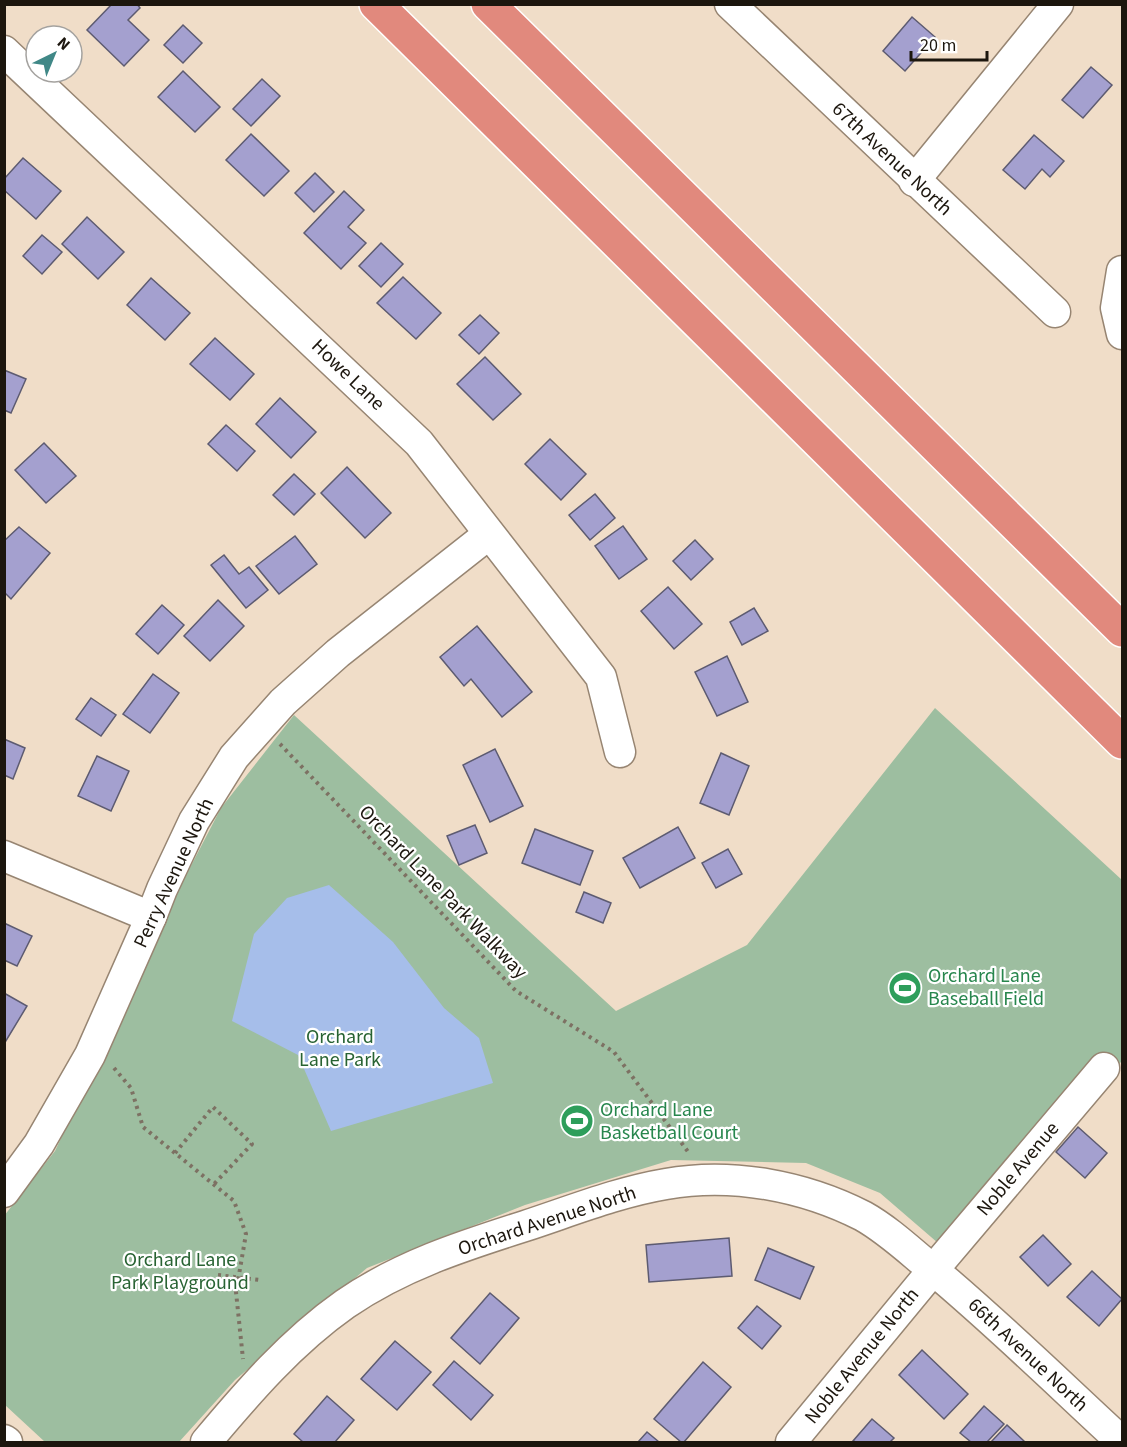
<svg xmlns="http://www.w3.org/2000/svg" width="1127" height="1447" viewBox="0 0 1127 1447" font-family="'Source Sans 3',sans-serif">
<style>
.green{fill:#9dbea0}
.water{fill:#a6beea}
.building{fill:#a4a0cf;stroke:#5d5b71;stroke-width:1.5}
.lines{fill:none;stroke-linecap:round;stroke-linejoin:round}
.minor-casing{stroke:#978572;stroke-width:33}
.motorway-casing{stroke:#fff;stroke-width:36}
.path{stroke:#7d7163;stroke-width:4;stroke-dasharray:3 4.5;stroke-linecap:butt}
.minor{stroke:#fff;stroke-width:30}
.motorway{stroke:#e1897d;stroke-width:33}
.labels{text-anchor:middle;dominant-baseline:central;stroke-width:4.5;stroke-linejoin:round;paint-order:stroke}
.street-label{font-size:20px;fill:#1c160e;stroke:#fff}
.leisure-label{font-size:20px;fill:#27864d;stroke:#fff;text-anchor:start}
.park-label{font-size:20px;fill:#286333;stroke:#fff}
</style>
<rect width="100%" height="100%" fill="#f0ddc8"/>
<path class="green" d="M935,708L1122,880V1061L938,1243L880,1193L806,1163L671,1160L525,1205L367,1268L235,1380L179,1442H45L5,1405L4,1216L55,1151L168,910L221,808L294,715L616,1011L747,945Z"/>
<path class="water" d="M329,885L393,942L444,1008L479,1038L493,1083L331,1131L298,1055L232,1021L254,934L287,898Z"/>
<g class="building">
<path d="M112,4H137L140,8L128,20L149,40L124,66L87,30Z"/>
<path d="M912,17L935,37L905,71L883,51Z"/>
<path d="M183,25L202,43L183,63L164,45Z"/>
<path d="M1091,67L1112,85L1083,118L1062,100Z"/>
<path d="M183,71L220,107L195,132L158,97Z"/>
<path d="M262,79L280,96L251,126L233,109Z"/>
<path d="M251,134L289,171L264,196L226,160Z"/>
<path d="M1034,135L1064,161L1050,177L1042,169L1025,189L1003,170Z"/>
<path d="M23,158L61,191L36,219L4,190V179Z"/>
<path d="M315,173L334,192L314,212L295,193Z"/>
<path d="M344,191L364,210L348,227L366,243L341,269L304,233Z"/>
<path d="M87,217L124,252L98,279L62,244Z"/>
<path d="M42,235L62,252L42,274L23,256Z"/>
<path d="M381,243L403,264L381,287L359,266Z"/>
<path d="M403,277L441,313L416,339L377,303Z"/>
<path d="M151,278L190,313L165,340L127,305Z"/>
<path d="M480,315L499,333L479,354L459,335Z"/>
<path d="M215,338L254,374L230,400L190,364Z"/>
<path d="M485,357L521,394L493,420L457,384Z"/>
<path d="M4,370L26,379L11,413L4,410Z"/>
<path d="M280,398L316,432L291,458L256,424Z"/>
<path d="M226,425L255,451L237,471L208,444Z"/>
<path d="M550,439L586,474L561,500L525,464Z"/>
<path d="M44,443L76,476L46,503L15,470Z"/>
<path d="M347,467L391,513L365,538L321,493Z"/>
<path d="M294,474L315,494L294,515L273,495Z"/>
<path d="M595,494L615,518L590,540L569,515Z"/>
<path d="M623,526L647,559L619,579L595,546Z"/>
<path d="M19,527L50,553L11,599L4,592V541Z"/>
<path d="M295,536L317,564L279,594L256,566Z"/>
<path d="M695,540L713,559L691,580L673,561Z"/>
<path d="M224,555L239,574L249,567L268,590L246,608L211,565Z"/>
<path d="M668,587L702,624L674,649L641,611Z"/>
<path d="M218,600L244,626L210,661L184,636Z"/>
<path d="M162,605L184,625L158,654L136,634Z"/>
<path d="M754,608L768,631L742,645L730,622Z"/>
<path d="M477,626L532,692L502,717L471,679L464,686L440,657Z"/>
<path d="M727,656L748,702L717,716L695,672Z"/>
<path d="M153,674L179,693L150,733L123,714Z"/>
<path d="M91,698L116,715L101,736L76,719Z"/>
<path d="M4,739L25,748L13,779L4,775Z"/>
<path d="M495,749L523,806L490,822L463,765Z"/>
<path d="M721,753L749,766L729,815L700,803Z"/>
<path d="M97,756L129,771L111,811L78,796Z"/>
<path d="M475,825L487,853L459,865L447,836Z"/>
<path d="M678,827L695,858L640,888L623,858Z"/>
<path d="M535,829L593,851L580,885L522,863Z"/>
<path d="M728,849L742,874L716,888L702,863Z"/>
<path d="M584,892L611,903L603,923L576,912Z"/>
<path d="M4,923L32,936L17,966L4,960Z"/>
<path d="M4,993L27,1006L4,1044Z"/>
<path d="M1078,1127L1107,1153L1085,1178L1056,1152Z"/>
<path d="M1043,1235L1071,1264L1048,1286L1020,1257Z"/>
<path d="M729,1238L732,1276L649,1282L646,1245Z"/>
<path d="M768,1248L814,1267L800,1299L755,1280Z"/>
<path d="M1092,1271L1122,1299L1099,1326L1067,1297Z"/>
<path d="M490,1293L519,1318L480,1364L451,1338Z"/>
<path d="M757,1306L781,1326L762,1349L738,1328Z"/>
<path d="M395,1341L431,1372L397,1410L361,1379Z"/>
<path d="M922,1350L968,1394L944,1419L899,1375Z"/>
<path d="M454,1361L493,1395L471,1420L433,1385Z"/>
<path d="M703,1362L731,1387L684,1442H681L654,1419Z"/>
<path d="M327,1396L354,1420L335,1442H303L294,1434Z"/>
<path d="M984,1406L1004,1424L987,1442H971L960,1433Z"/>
<path d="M872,1419L894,1438L890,1442H856L853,1441Z"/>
<path d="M1007,1425L1025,1442H991Z"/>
<path d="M647,1432L659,1442H638Z"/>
</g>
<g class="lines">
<g class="minor-casing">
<g id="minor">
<path d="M730,4L1055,312"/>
<path d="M4,51L419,443L601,677L620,752"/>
<path d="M914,181L1058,4"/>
<path d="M1122,271L1116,308L1122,334"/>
<path d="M4,856L151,917"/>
<path d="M4,1192L39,1144L90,1055L151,917L162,889L194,821L234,757L283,702L338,653L489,534"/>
<path d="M4,1440L7,1442"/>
<path d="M206,1442C248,1392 291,1342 345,1304C400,1266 462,1246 525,1226C571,1211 618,1192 666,1184C732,1172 804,1186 863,1216C888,1230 910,1251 932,1269C998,1324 1059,1384 1122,1442"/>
<path d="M791,1442L933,1270L1104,1068"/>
</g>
</g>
<g class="motorway-casing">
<g id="motorway">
<path d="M376,4L1122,742"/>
<path d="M488,4L1122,630"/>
</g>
</g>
<g class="path">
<path d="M280,744L516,991L614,1052L689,1153"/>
<path d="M114,1068L131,1088L143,1127L234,1201L246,1234L236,1292L243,1359"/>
<path d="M175,1153L213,1107L252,1144L214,1184"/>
<path d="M218,1275L260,1280"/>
</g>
<use href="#minor" class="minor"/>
<use href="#motorway" class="motorway"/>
</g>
<defs>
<g id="stadium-disc" transform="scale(1.725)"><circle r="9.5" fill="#2e9e5b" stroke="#fff"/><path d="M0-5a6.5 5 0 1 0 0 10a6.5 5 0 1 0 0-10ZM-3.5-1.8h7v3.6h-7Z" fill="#fff"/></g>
</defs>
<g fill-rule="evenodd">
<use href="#stadium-disc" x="905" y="988"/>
<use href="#stadium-disc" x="577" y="1121"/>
</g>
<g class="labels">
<g class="street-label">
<text transform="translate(892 159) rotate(43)">67th Avenue North</text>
<text transform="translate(348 375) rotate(44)">Howe Lane</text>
<text transform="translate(174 873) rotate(-65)">Perry Avenue North</text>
<text transform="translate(443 892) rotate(46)">Orchard Lane Park Walkway</text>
<text transform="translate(1018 1169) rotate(-50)">Noble Avenue</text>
<text transform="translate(547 1221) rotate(-18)">Orchard Avenue North</text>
<text transform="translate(1028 1355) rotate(43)">66th Avenue North</text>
<text transform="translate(862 1356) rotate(-51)">Noble Avenue North</text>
</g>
<g class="leisure-label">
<text x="928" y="976">Orchard Lane<tspan x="928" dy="23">Baseball Field</tspan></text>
<text x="600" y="1110">Orchard Lane<tspan x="600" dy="23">Basketball Court</tspan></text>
</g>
<g class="park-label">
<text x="340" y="1037">Orchard<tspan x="340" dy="23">Lane Park</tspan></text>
<text x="180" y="1260">Orchard Lane<tspan x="180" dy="23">Park Playground</tspan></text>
</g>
</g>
<rect width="1127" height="1447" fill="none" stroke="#1c160e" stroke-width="12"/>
<g transform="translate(54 54) rotate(43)"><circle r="28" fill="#ffffff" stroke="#a4a29f" stroke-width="1.5"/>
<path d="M0-4.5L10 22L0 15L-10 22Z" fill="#408887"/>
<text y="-9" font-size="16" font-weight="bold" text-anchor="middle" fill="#1c160e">N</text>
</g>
<path d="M911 51v9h76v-9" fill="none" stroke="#1c160e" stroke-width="3"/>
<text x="920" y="51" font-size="18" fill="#1c160e" stroke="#ffffff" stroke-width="4.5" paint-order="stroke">20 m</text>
</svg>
